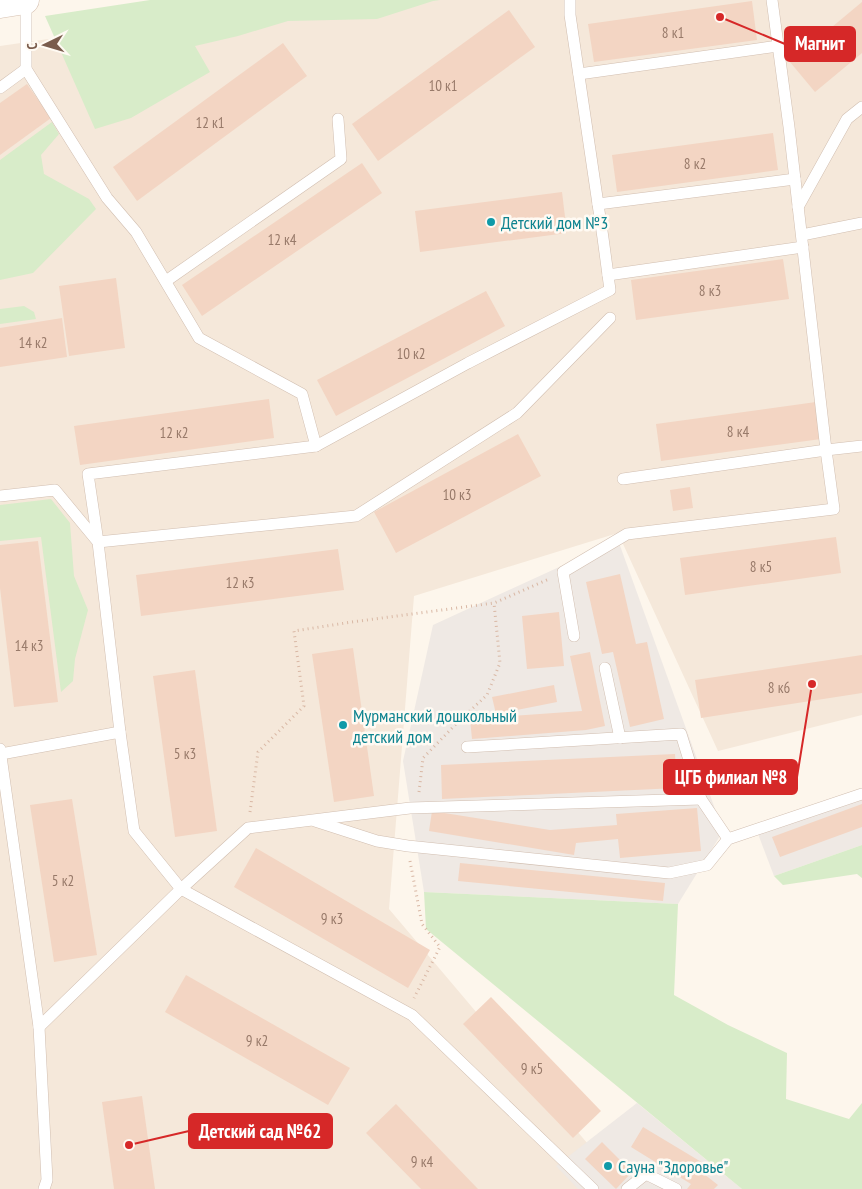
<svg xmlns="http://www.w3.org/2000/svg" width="862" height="1189" viewBox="0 0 862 1189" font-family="'PT Sans Narrow',sans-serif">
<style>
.residential{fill:#f5e8da}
.industrial{fill:#efe9e4}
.green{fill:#d8ecc9}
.building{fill:#f3d5c3}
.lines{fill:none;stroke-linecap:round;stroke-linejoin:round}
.lane-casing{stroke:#d1beb0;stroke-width:12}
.secondary-casing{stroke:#d6c0b0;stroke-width:29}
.path{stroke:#d9b8a5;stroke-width:3;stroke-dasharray:1 4;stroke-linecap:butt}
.lane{stroke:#fff;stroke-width:11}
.secondary{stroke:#fff;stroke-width:28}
.culture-dot{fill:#0f9aa8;stroke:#fffaf3;stroke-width:2}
.labels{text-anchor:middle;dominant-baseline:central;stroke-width:5;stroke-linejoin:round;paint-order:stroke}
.number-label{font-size:15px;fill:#987a6a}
.culture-label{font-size:18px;fill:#0d838f;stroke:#fffaf3;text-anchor:start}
.leader{fill:none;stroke:#d62828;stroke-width:2}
.callout-dot{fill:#d62828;stroke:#fffaf3;stroke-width:2}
.callout{fill:#d62828;stroke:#d62828;stroke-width:2}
.callout-label{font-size:19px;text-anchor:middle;font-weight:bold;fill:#fff}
</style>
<rect width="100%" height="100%" fill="#fdf6ec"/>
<path class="residential" d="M318,0H862V715L718,751L618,533L414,596L389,909L626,1189H0V46Z"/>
<g class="industrial">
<path d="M618,540L723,831L678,904L424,892L403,761L433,625Z"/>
<path d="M862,790V845L774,876L755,826Z"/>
<path d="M637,1103L742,1189H578L556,1166Z"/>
</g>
<g class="green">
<path d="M150,0H440L433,1L377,19L288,21L238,36L195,46L210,72L131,118L95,129L45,16Z"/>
<path d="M52,122L59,134L41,155L44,174L89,199L96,209L33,273L0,280V160Z"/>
<path d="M24,306L34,312L36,319L0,324V309Z"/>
<path d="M51,499L70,523L74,576L88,610L75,659L73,681L61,692L41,537L0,541V505Z"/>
<path d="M862,845V878L857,874L783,885L774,876Z"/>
<path d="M424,892L678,904L674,995L728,1025L787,1053L786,1099L849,1119L862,1103V1189H742L426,929Z"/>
</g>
<g class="building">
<path d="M752,1L757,40L594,62L588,24Z"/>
<path d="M862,2V53L815,92L790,62Z"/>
<path d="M509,10L535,47L378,161L352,124Z"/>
<path d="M283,43L307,76L137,201L113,167Z"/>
<path d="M27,84L51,118L0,155V103Z"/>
<path d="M773,133L778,170L617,192L612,155Z"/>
<path d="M362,163L382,193L202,316L182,285Z"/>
<path d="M562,192L567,233L420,252L415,211Z"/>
<path d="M783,259L789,299L636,320L631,280Z"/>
<path d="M116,278L125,348L69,356L59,286Z"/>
<path d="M486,291L505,326L336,416L317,380Z"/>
<path d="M62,318L67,357L0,367V328Z"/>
<path d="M269,399L274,438L80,465L74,426Z"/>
<path d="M816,402L821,439L661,461L656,424Z"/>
<path d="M518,434L541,476L396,553L374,512Z"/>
<path d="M690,487L693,508L673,511L670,490Z"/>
<path d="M836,537L841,573L685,595L680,558Z"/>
<path d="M38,541L58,702L14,707L0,588V545Z"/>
<path d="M338,549L344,590L141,616L136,575Z"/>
<path d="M620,574L636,644L647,642L664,719L630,727L613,652L602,654L586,582Z"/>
<path d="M559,612L564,666L527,669L522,616Z"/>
<path d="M353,648L374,796L334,802L312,654Z"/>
<path d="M590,652L605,726L586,730L472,739L470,719L582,711L570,656Z"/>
<path d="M862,655V693L701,718L695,680Z"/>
<path d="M195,670L217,831L175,837L153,676Z"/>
<path d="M554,685L557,702L496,714L492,697Z"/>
<path d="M675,754L677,788L442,799L441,765Z"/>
<path d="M72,799L97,955L54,962L30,805Z"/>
<path d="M862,804V827L780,857L772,837Z"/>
<path d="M697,808L701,851L620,858L618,839L576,843L574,855L429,831L432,811L550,830L617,825L616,814Z"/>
<path d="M256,848L430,950L408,988L234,887Z"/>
<path d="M460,863L665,883L663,901L458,881Z"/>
<path d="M186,975L350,1068L328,1105L165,1012Z"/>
<path d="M491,997L601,1111L573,1138L463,1024Z"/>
<path d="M142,1096L155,1189H114L102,1102Z"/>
<path d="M396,1104L478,1189H421L366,1133Z"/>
<path d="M643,1127L708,1166L704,1174L718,1185L714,1189H687L691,1184L631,1147Z"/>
<path d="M602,1142L632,1172L616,1189L585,1159Z"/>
</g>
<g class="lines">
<g class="lane-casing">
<g id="lane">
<path d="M26,0V69L107,198L136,232L199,338L302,394L316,446"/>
<path d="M570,0V15L603,238L610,290L468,363L316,446L88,474L98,542L356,516L517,413L610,318"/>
<path d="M772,0L789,127L826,450L862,446"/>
<path d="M579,74L778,46"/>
<path d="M0,88L26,69"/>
<path d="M598,204L795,179"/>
<path d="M798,207L847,119L862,107"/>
<path d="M802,235L862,223"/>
<path d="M608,275L803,247"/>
<path d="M166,281L341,159L338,119"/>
<path d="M0,496L55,490L98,542L120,732"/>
<path d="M574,636L563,572L627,534L834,509L826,450L623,479"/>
<path d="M605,668L620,738"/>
<path d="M467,747L681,734L701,799L728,839"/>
<path d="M0,749L39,1027L47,1180L44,1189"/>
<path d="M1,754L120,732L134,831L181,889L412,1015L593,1189"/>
<path d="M315,821L377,841L408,846L669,873L707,865L728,839L862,794"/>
<path d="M39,1027L181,889L248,828L410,808L701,799"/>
<path d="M627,1189L646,1174L676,1189"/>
</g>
</g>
<g class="secondary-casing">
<path id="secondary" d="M0,4L25,0"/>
</g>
<g class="path">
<path d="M419,792L423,758L459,721L487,695L500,663L494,603"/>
<path d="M250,812L258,752L304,706L294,631L352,622L494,603L549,579"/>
<path d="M410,861L422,924L440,947L414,998"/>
</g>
<use href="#lane" class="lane"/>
<use href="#secondary" class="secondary"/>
</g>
<g class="culture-dot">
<circle cx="491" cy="222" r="5"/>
<circle cx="343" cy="725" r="5"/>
<circle cx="608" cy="1166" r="5"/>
</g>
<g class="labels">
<g class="number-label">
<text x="673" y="32">8 к1</text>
<text x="443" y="85">10 к1</text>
<text x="210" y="122">12 к1</text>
<text x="695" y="163">8 к2</text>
<text x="282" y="239">12 к4</text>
<text x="710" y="290">8 к3</text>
<text x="33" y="342">14 к2</text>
<text x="411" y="353">10 к2</text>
<text x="738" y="431">8 к4</text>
<text x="174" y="432">12 к2</text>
<text x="457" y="494">10 к3</text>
<text x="761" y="566">8 к5</text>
<text x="240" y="582">12 к3</text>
<text x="29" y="645">14 к3</text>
<text x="779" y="687">8 к6</text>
<text x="185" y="753">5 к3</text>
<text x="63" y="880">5 к2</text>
<text x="332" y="918">9 к3</text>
<text x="257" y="1040">9 к2</text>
<text x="532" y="1068">9 к5</text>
<text x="422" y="1161">9 к4</text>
</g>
<g class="culture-label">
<text x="501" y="222">Детский дом №3</text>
<text x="353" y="715">Мурманский дошкольный<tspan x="353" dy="21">детский дом</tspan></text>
<text x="618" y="1166">Сауна "Здоровье"</text>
</g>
</g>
<path class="leader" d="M720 17L785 44M812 684L797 777M129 1145L189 1131"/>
<g class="callout-dot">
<circle cx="720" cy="17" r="5"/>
<circle cx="812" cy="684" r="5"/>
<circle cx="129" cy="1145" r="5"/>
</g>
<g class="callout">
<rect x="785" y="27" width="70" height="34" rx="5"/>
<rect x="664" y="760" width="133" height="34" rx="5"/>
<rect x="189" y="1114" width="143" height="34" rx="5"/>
</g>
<g class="callout-label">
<text x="820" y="50">Магнит</text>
<text x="731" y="784">ЦГБ филиал №8</text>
<text x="260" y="1138">Детский сад №62</text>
</g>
<g transform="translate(45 45) rotate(265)" stroke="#fffaf3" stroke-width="4" paint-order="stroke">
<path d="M0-4L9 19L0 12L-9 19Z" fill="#7a5c4d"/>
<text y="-8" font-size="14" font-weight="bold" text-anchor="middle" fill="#7a5c4d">С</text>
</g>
</svg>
